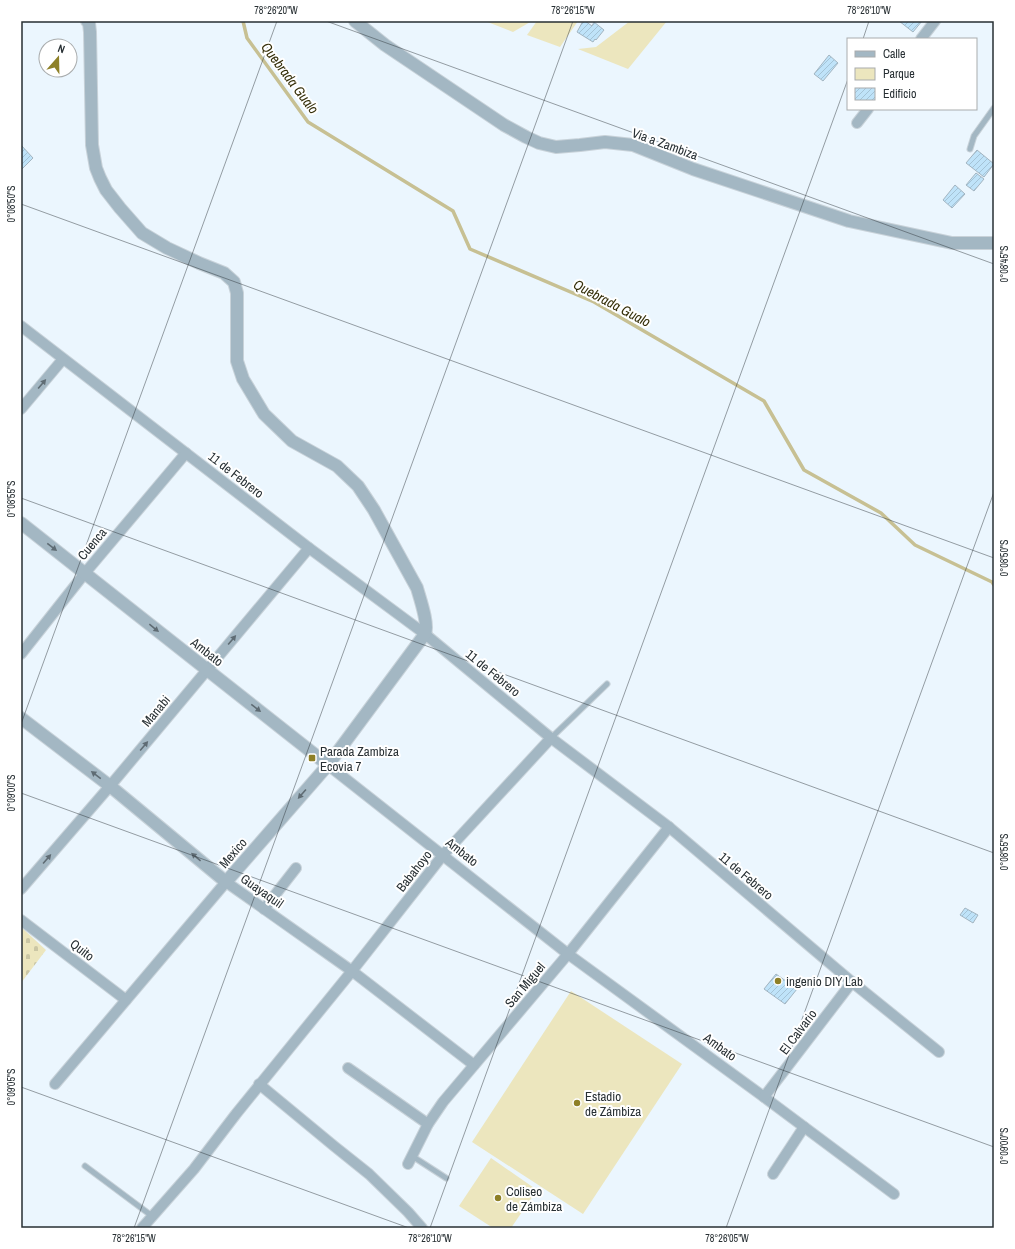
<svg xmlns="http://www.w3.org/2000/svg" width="1015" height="1249" viewBox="0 0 1015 1249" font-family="'Archivo Narrow',sans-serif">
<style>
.green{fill:#ece6be}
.cemetery{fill:url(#cemetery-stones)}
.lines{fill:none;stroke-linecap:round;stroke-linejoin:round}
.stream{stroke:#c7c093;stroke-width:3.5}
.building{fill:url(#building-hatch);stroke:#a3b5c1}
.service-casing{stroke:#c8d2d9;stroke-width:7}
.minor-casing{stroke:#c8d2d9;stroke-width:12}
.tertiary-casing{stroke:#c8d2d9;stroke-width:14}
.service{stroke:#a3b7c3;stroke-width:5}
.minor{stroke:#a3b7c3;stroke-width:10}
.tertiary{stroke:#a3b7c3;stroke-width:12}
.oneway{fill:#5f6c74}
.ticks{fill:none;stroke:#272f33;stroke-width:1;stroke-opacity:0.45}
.poi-dot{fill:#8e8027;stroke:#fff;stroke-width:1.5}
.labels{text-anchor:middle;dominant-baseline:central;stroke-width:4;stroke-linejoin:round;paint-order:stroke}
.street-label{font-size:13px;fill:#272f33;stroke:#fff}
.poi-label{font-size:13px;fill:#272f33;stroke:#fff;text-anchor:start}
.water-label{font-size:14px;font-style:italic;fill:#342e08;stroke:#fff}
.neatline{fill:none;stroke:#272f33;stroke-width:1.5}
.ticks-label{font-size:10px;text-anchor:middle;fill:#272f33}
</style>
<defs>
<pattern id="cemetery-stones" width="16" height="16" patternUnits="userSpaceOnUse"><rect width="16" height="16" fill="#ece6be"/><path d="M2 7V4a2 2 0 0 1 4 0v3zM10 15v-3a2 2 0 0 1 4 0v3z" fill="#cac6a4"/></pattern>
<pattern id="building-hatch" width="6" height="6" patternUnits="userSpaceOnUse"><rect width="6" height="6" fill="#bfe3f9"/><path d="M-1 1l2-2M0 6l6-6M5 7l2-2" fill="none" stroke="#a4c3d6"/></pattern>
</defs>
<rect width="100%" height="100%" fill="#ebf6fe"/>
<g class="green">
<path d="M485,21H532L513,32Z"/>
<path d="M537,21H578L560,47L527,35Z"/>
<path d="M630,21H667L628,69L578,49L596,47Z"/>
<path d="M571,991L682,1064L583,1214L472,1142Z"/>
<path d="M491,1158L537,1190L511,1228H493L459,1206Z"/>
</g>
<path class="cemetery" d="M21,927L46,950L21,983Z"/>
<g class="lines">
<path class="stream" d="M243,21L247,38L308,122L453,211L470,249L594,302L764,401L804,470L881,513L915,545L992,582L994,585"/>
</g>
<g class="building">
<path d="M583,21H585L592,26L594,22L604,30L596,40L595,39L593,42L577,32Z"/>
<path d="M899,21H922L913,32Z"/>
<path d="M829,55L838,63L823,81L814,74Z"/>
<path d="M21,145L33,158L21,170Z"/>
<path d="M977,150L994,164L984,177L966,163Z"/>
<path d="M976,173L984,179L974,191L966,185Z"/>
<path d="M955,185L965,194L952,208L943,200Z"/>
<path d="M965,908L978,915L973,923L960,915Z"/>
<path d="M776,974L797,989L785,1004L764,989Z"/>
</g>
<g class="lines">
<g class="service-casing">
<g id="service">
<path d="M970,149L974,136L994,108"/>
<path d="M551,738L607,684"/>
<path d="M412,1156L446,1178"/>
<path d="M85,1166L152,1216"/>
</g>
</g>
<g class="minor-casing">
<g id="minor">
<path d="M921,39L935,21"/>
<path d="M857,123L868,109"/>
<path d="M21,326L309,548L425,634L551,738L669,827L852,982L939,1052"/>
<path d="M21,409L63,359"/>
<path d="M21,654L85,573L186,453"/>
<path d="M328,765L568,954L764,1097L894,1194"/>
<path d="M21,889L110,786L309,548"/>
<path d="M264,909L296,868"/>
<path d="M21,920L126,1000"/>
<path d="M348,1068L428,1124"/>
<path d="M55,1084L226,882L352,971L474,1065"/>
<path d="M259,1084L334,1146L369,1174L408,1212L422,1228"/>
<path d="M764,1097L852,982"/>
<path d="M408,1164L428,1124L443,1102L568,954L669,827"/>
<path d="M773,1174L804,1127"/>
<path d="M142,1228L194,1169L236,1114L352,971L443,855L551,738"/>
</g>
</g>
<g class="tertiary-casing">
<g id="tertiary">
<path d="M355,21L385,45L504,125L526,137L539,143L556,147L580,145L605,142L633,145L693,169L849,221L952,243H994"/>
<path d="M21,523L328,765"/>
<path d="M21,718L110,786L226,882L328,765L425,634C429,624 420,599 417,588L374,510L358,486L337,466L292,441L264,414L243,379L237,361V293L234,282L224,273L199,263L167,248L142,233L120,208L106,190L100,178L96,168L92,145L90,32L89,23L87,21"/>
</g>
</g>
<use href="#service" class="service"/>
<use href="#minor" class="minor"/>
<use href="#tertiary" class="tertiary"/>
</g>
<defs><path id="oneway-solid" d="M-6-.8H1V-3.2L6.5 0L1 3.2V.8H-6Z"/></defs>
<g class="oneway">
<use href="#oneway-solid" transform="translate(42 384) rotate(-50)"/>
<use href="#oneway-solid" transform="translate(52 547) rotate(38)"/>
<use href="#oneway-solid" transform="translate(154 628) rotate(39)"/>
<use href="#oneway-solid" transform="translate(232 640) rotate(-50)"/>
<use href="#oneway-solid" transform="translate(256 708) rotate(38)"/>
<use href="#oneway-solid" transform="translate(144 746) rotate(-50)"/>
<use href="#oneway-solid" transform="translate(96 775) rotate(-143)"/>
<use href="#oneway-solid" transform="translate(302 794) rotate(131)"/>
<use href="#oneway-solid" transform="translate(196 857) rotate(-140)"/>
<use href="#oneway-solid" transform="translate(47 859) rotate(-49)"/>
</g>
<path class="ticks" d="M326,21L994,264M863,39L869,21M21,204L994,558M21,498L994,853M21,724L277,21M21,793L994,1147M21,1087L409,1228M134,1228L573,21M430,1228L848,79M726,1228L994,492"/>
<g class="poi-dot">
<rect x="308" y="754" width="8" height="8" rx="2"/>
<circle cx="778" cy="981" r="4"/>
<circle cx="577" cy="1103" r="4"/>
<circle cx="498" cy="1198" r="4"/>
</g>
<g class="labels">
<g class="street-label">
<text transform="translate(665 144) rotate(20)">Via a Zambiza</text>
<text transform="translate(236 475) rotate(38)">11 de Febrero</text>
<text transform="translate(92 544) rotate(-50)">Cuenca</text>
<text transform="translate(207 652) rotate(38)">Ambato</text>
<text transform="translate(493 673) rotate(39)">11 de Febrero</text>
<text transform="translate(156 711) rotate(-50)">Manabi</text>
<text transform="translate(462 852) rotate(38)">Ambato</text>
<text transform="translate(233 853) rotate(-49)">Mexico</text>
<text transform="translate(414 871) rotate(-52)">Babahoyo</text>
<text transform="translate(746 876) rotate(40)">11 de Febrero</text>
<text transform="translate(262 891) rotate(35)">Guayaquil</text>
<text transform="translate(82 950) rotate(37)">Quito</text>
<text transform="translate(525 985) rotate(-50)">San Miguel</text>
<text transform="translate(798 1032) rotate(-53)">El Calvario</text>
<text transform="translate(720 1047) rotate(36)">Ambato</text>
</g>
<g class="poi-label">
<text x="320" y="751">Parada Zambiza<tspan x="320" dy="15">Ecovia 7</tspan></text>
<text x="786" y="981">ingenio DIY Lab</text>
<text x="585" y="1096">Estadio<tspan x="585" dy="15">de Zámbiza</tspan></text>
<text x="506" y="1191">Coliseo<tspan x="506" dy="15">de Zámbiza</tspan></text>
</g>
<g class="water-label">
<text transform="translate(290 78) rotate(53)">Quebrada Gualo</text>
<text transform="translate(612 303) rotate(28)">Quebrada Gualo</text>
</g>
</g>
<rect width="1015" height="1249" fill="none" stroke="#ffffff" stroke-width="44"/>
<rect x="847" y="38" width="130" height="72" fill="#ffffff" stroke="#a9acad"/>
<rect x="855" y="51" width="20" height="6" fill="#a3b7c3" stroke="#a9acad"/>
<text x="883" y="58" font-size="12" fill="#272f33">Calle</text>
<rect x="855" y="68" width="20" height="12" fill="#ece6be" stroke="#a9acad"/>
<text x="883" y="78" font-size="12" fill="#272f33">Parque</text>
<rect x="855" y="88" width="20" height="12" fill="url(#building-hatch)" stroke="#a9acad"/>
<text x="883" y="98" font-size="12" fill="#272f33">Edificio</text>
<g transform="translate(58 58) rotate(20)"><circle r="19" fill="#ffffff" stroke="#a9acad"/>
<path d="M0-3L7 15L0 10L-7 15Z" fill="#8e8027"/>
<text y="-6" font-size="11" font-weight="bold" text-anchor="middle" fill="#272f33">N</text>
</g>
<rect x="22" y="22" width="971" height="1205" class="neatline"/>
<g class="ticks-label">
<text x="276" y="14">78°26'20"W</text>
<text x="573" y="14">78°26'15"W</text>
<text x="869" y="14">78°26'10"W</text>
<text transform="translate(11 204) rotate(-90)" y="4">0°08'50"S</text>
<text transform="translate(1004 264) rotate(-90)" y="4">0°08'45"S</text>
<text transform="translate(11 499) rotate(-90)" y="4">0°08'55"S</text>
<text transform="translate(1004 558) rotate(-90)" y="4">0°08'50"S</text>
<text transform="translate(11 793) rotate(-90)" y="4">0°09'00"S</text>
<text transform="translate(1004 852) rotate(-90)" y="4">0°08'55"S</text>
<text transform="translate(11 1087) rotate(-90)" y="4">0°09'05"S</text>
<text transform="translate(1004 1146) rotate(-90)" y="4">0°09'00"S</text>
<text x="134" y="1242">78°26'15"W</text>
<text x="430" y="1242">78°26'10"W</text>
<text x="727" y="1242">78°26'05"W</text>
</g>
</svg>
